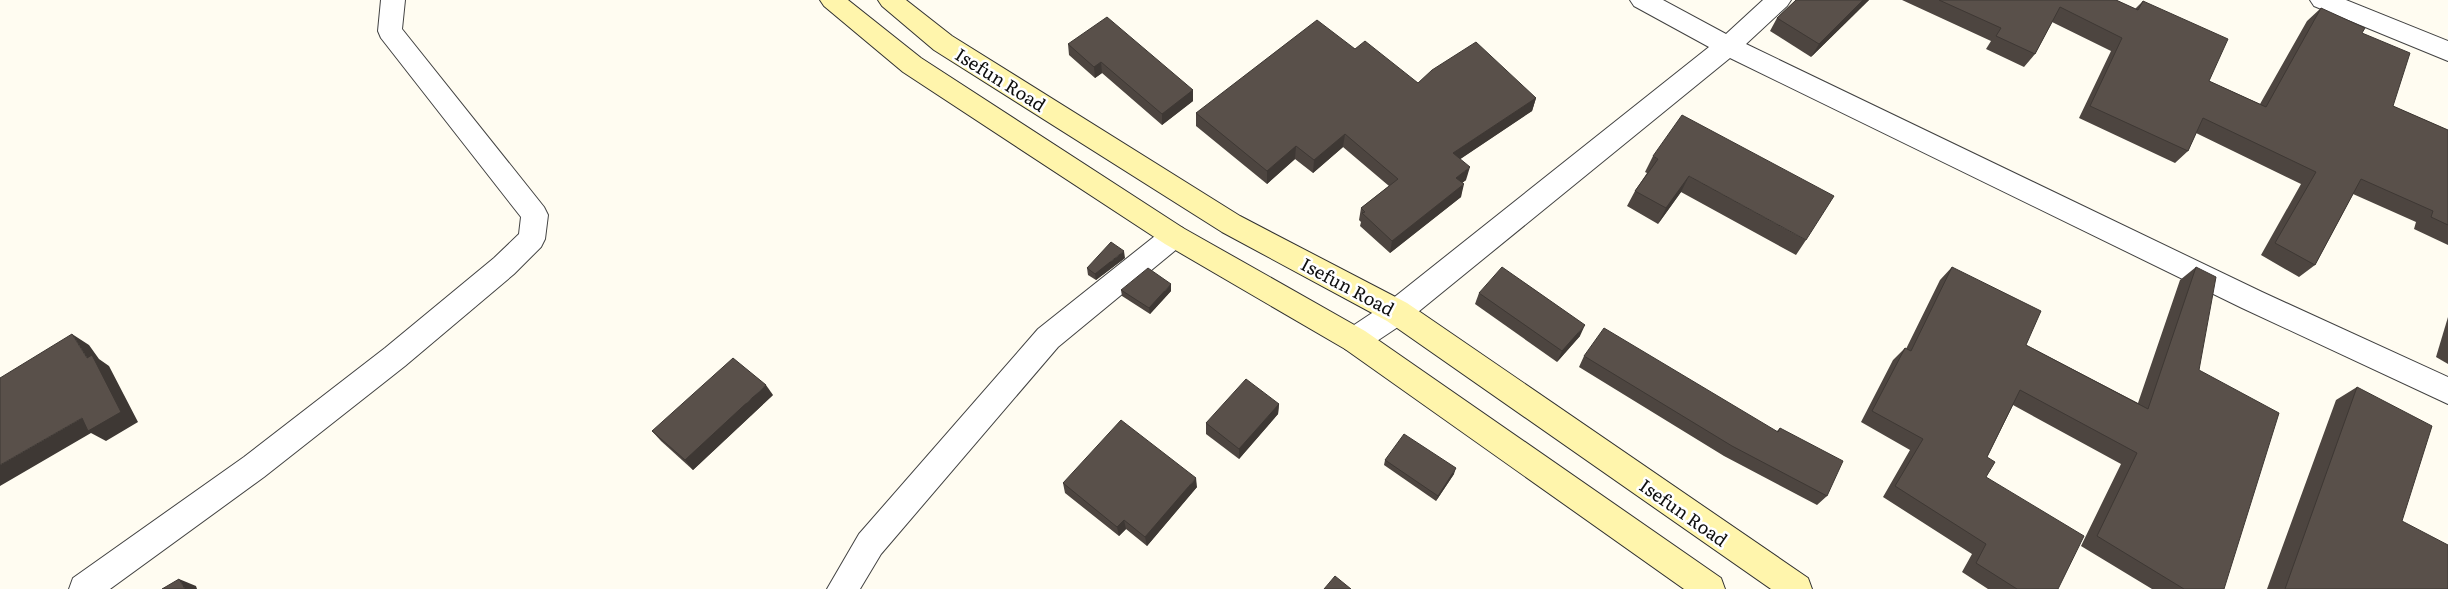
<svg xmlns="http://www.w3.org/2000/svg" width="2448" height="589" viewBox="0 0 2448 589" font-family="Literata,serif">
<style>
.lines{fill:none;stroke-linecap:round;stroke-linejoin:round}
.street-casing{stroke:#424242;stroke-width:2}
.secondary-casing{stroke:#313131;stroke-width:2}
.street{fill:#fff;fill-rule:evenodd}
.secondary{fill:#fff5ac;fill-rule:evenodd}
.wall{fill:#4d4540}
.shaded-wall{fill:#3e3834}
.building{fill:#59504a;stroke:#3e3834}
.labels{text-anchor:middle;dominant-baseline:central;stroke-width:5;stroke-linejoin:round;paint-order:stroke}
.street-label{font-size:18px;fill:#0f0f0f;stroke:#fff}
</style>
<rect width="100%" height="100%" fill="#fffcf1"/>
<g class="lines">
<g class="street-casing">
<g id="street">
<path d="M381,0H405L402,29L544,207L548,215L545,239L541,247L514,274L405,366L264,477L110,589H69L73,578L244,457L385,348L494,258L519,234L521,217L381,38L378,31Z"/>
<path d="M1630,0H1663L1726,34L1763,0H1791L1787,6L1746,44L2262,292L2448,377V404L2242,308L1730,58L1407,321L1365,349L1355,352L1345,349L1341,340L1345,331L1387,303L1709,47L1634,6Z"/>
<path d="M2310,0H2346L2448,41V61L2314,6Z"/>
<path d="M1174,225L1183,228L1187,236L1183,244L1058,347L881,554L860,589H827L859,534L1038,329L1165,228Z"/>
</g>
</g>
<g class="secondary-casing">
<g id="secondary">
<path d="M820,0H848L921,58L1183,228L1365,331L1721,578L1725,589H1684L1345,349L1165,244L903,72L824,6Z"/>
<path d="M878,0H906L952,36L1240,216L1407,303L1808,578L1812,589H1771L1387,321L1222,232L934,50L882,6Z"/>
</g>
</g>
<use href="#street" class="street"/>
<use href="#secondary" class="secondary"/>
</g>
<g class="wall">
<path d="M1796,0H1869L1811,57L1770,31L1777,18Z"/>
<path d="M1902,0H2116L2135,9L2143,1L2209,81L2260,104L2307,21L2321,8L2362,33L2393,106L2448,130V245L2414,229L2416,222L2353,194L2315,265L2299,277L2261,255L2301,184L2196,133L2188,151L2175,163L2079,118L2111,51L2052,22L2035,54L2024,67L1986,49L1991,41Z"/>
<path d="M1068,44L1193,90V101L1162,125L1102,73L1095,78L1069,55Z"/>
<path d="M1355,49L1418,83L1536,98L1532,111L1460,159L1466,180L1462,183L1461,197L1390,253L1360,226L1361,222L1359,220L1361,208L1389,186L1343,147L1313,173L1295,159L1267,184L1196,126V113Z"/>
<path d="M1653,156L1806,240L1796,255L1681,192L1658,224L1627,206L1635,191L1647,173L1645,172Z"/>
<path d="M1125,258L1096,280L1088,275L1087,268Z"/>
<path d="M1952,267L2026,345L2138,403L2180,280L2196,267L2199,370L2224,589H2152L2081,546L2121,464L2013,405L1987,457L1986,477L2058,589H1988L1962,572L1972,554L1883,497L1910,450L1861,422L1893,360L1905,348L1906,349L1940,280Z"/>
<path d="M1121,290L1171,291L1150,314L1122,296Z"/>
<path d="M1479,293L1580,336L1557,362L1475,304Z"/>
<path d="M2448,317V364L2436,357Z"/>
<path d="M1584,356L1776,432L1780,428L1827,496L1817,505L1724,456L1579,367Z"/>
<path d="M2357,387L2402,521L2448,589H2267L2336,400Z"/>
<path d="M773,395L693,470L661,441L652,431Z"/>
<path d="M1279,404L1278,414L1239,459L1206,434V423Z"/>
<path d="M1385,460L1454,474L1436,501L1384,465Z"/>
<path d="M1063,483L1197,487L1147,546L1126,529L1119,536L1065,493Z"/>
</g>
<g class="shaded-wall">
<path d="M1863,0H1869L1811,57L1819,44Z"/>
<path d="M1101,62L1102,73L1095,78L1094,67Z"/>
<path d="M1193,90V101L1162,125V114Z"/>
<path d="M1536,98L1532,111L1450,166L1453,153Z"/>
<path d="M1345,134L1343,147L1313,173L1314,160Z"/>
<path d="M1296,146L1295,159L1267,184V171Z"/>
<path d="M1470,167L1466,180L1453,190L1456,178Z"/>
<path d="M1689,176L1681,192L1658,224L1666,208Z"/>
<path d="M1464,184L1461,197L1390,253L1392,241Z"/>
<path d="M1124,251L1125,258L1096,280L1095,274Z"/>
<path d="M1171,284V291L1150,314L1149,308Z"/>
<path d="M1585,325L1580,336L1557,362L1562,351Z"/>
<path d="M72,334L89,345L99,359L109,366L138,422L106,441L91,433L0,486V465L82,418L87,358Z"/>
<path d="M766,385L773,395L693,470L685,460Z"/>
<path d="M1279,404L1278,414L1239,459V449Z"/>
<path d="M1456,468L1454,474L1436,501L1438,496Z"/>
<path d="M1196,478L1197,487L1147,546L1145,537Z"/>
<path d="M1124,520L1126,529L1119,536L1117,527Z"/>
<path d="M179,579L196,586L197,589H185Z"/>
</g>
<g class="building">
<path d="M1796,0H1863L1819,44L1777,18Z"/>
<path d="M1939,0H2116L2138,10L2143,1L2228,39L2209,81L2266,107L2321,8L2365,28L2362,33L2410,53L2393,106L2448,130V225L2431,217L2433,211L2361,179L2315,265L2275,243L2316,172L2203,118L2188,151L2090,106L2122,38L2060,7L2035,54L1996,36L2001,28Z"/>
<path d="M1107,17L1193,90L1162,114L1101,62L1094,67L1068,44Z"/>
<path d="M1317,20L1355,49L1365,41L1418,83L1432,70L1476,42L1536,98L1453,153L1470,167L1456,178L1464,184L1392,241L1362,213L1365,212L1361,208L1398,179L1345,134L1314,160L1296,146L1267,171L1196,113Z"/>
<path d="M1682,115L1834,196L1806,240L1689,176L1666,208L1635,191L1658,159L1653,156Z"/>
<path d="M1111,242L1124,251L1095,274L1087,268Z"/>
<path d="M1502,267L1585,325L1562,351L1479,293Z"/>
<path d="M1952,267L2041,311L2026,345L2148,409L2196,267L2216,277L2199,370L2279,413L2224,589H2184L2097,536L2137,453L2020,390L1987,457L1995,462L1986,477L2084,536L2058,589H2017L1976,563L1986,544L1895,486L1923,439L1872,411L1905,348L1911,351Z"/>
<path d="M1148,268L1171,284L1149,308L1121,290Z"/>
<path d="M1604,328L1778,432L1780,428L1843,461L1827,496L1732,446L1584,356Z"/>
<path d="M72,334L87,358L92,355L121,412L88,431L82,418L0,465V378Z"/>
<path d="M733,358L766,385L685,460L652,431Z"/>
<path d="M1246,379L1279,404L1239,449L1206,423Z"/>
<path d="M2357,387L2432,426L2402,521L2448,545V589H2285Z"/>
<path d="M1121,420L1196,478L1145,537L1124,520L1117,527L1063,483Z"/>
<path d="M1404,434L1456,468L1438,496L1385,460Z"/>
<path d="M1335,576L1351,589H1324Z"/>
<path d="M179,579L185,589H162Z"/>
</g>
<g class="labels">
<g class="street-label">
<text transform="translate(1001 79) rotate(32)">Isefun Road</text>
<text transform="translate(1348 286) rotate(28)">Isefun Road</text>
<text transform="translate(1684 512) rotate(35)">Isefun Road</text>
</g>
</g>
</svg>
